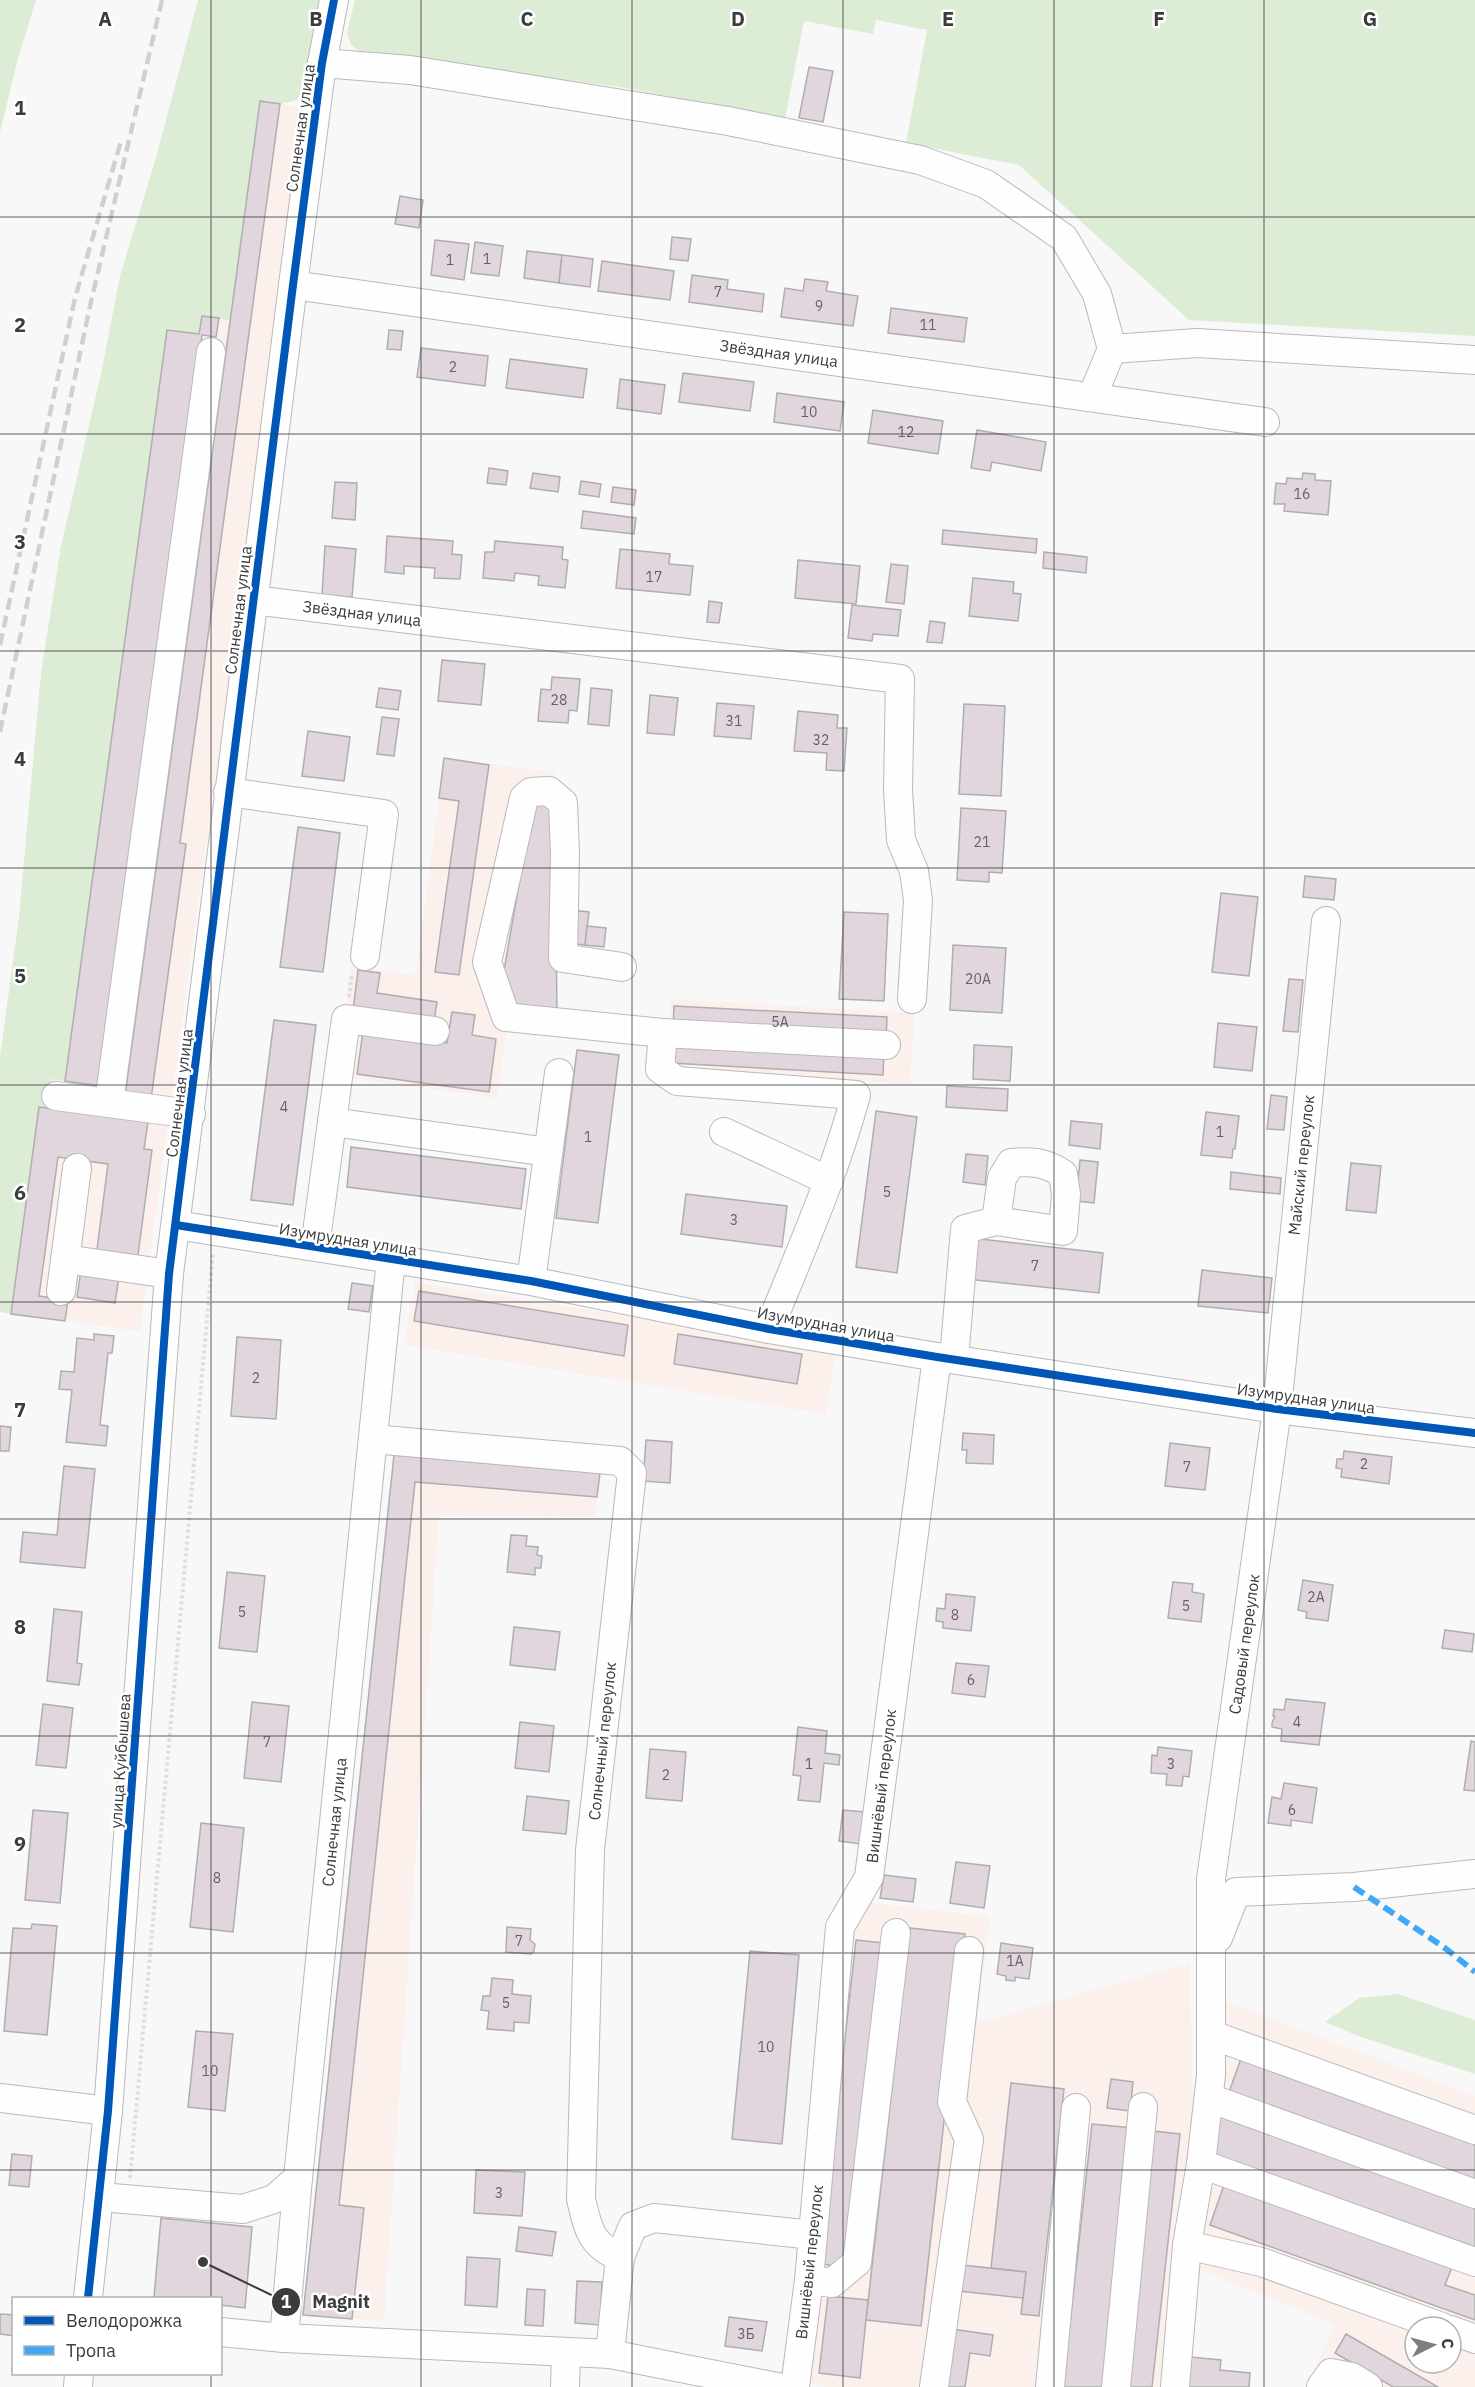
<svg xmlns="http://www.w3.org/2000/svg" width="1475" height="2387" viewBox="0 0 1475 2387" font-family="'IBM Plex Sans',sans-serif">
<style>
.industrial{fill:#fbf0ec;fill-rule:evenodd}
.green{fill:#dcecd5}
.building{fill:#e1d6dd;stroke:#aeaeaf;stroke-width:1.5}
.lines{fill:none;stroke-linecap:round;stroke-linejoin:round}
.minor-casing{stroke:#b9b9ba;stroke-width:30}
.path{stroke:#dededf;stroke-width:4;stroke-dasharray:3 3;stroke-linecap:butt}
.minor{stroke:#fefefe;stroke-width:28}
.rail{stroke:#d0d0d0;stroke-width:4.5;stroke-dasharray:12 6;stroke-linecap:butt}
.quiet{stroke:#3fa9f5;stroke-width:6;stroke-dasharray:12 6;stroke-linecap:butt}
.cycleway-casing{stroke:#fff;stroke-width:11}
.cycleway{stroke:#0057b8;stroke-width:8}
.grid{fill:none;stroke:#3b3c3d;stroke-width:1.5;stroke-opacity:0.55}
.labels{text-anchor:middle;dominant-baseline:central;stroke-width:5;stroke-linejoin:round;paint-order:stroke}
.number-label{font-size:14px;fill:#646265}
.street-label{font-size:16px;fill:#3b3c3d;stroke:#fff}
.grid-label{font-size:20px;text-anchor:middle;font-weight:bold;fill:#3b3c3d;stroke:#fff;stroke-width:5;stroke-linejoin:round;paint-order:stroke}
.leader{fill:none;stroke:#3b3c3d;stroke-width:2}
.callout-dot{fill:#3b3c3d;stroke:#fff;stroke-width:2}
.mark-label{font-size:18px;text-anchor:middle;font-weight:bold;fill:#fff}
.callout-label{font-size:18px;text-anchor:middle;font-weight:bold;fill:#3b3c3d;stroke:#fff;stroke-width:5;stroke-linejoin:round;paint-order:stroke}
</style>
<rect width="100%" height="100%" fill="#f8f8f9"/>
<g class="industrial">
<path d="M260,101L306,108L140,1331L11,1314L39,1107L48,1108L52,1079L65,1080L167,330L202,316L230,319Z"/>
<path d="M444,758L554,772L557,1009L509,1003L498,1098L336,1076L350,967L416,975Z"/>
<path d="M671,999L915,1013L910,1084L667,1069Z"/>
<path d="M415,1282L836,1350L826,1414L404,1345Z"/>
<path d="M394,1455L600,1473L595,1517L439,1515L384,2321L303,2315Z"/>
<path d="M867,1902L990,1917L977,2023L1190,1963L1193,2108L1162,2387H827L807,2383L850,1931Z"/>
<path d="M1225,2001L1475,2096V2387H1306L1335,2324L1192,2267ZM1415,2327H1451V2363H1415Z"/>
</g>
<g class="green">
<path d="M0,0H36L18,58L0,132Z"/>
<path d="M198,0H319L304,87L297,100L280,104L260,102L230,320L202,316L199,334L167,330L65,1081L52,1079L48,1108H39L11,1314L0,1312V1057L19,917L41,673L61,546L101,374L120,276L155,161Z"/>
<path d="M355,0H1475V336L1189,320L1019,165L906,143L927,30L876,20L873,34L804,21L785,119L620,87L364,54L351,45L347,33Z"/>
<path d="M1398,1994L1475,2020V2074L1358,2036L1325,2022L1359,1998Z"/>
</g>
<g class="building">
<path d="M809,67L833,71L823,122L799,118Z"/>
<path d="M260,101L280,104L180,843L186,844L151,1099L125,1096Z"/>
<path d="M400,196L423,200L419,228L395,224Z"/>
<path d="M672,237L691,239L688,261L670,259Z"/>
<path d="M435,240L469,244L464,280L431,275Z"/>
<path d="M475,242L503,246L499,276L471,273Z"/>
<path d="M527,251L562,255L559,283L524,278Z"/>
<path d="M562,255L593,259L590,287L559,283Z"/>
<path d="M602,261L674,271L670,300L598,291Z"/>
<path d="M692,275L728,280L727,289L764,294L762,312L689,302Z"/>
<path d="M805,279L828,282L826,291L858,296L853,326L781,317L785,288L803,291Z"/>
<path d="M891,308L967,318L964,342L888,333Z"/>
<path d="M202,316L219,318L216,337L202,335L101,1086L65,1081L167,330L199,334Z"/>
<path d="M389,330L403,331L401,350L387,349Z"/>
<path d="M421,348L488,356L485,386L417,377Z"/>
<path d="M510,359L587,369L583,398L506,388Z"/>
<path d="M683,373L754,382L750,411L679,402Z"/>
<path d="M620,379L665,385L661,414L617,408Z"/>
<path d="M777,393L844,402L840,431L774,422Z"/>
<path d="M873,410L943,421L938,454L868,443Z"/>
<path d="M977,430L1046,442L1041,471L992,462L990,471L971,468Z"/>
<path d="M489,468L508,471L506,485L487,483Z"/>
<path d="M533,473L560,477L558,492L530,488Z"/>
<path d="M1303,473L1315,474V480L1331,481L1328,515L1284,511L1285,504H1274L1276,483L1286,484L1287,478L1302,479Z"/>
<path d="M581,481L601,484L599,497L579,494Z"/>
<path d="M335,482L357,483L355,520L332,518Z"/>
<path d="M613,487L636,490L634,505L611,502Z"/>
<path d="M583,511L636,518L634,534L581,528Z"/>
<path d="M943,530L1037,539L1036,553L942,544Z"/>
<path d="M387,536L453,541L452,554L462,555L460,579L434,578L435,568L404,566V574L385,572Z"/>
<path d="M495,541L563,547L562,559L568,560L565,588L538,585L539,576L515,573L514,581L483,578L485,552H494Z"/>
<path d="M325,546L356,549L352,597L322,595Z"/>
<path d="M620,549L670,554L669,564L693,566L690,595L616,588Z"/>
<path d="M1044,552L1087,557L1086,573L1043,568Z"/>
<path d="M798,560L860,566L856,604L795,598Z"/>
<path d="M891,564L908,566L904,604L886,602Z"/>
<path d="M973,578L1014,582L1013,593L1021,594L1018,621L969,616Z"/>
<path d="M709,601L722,603L719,623L707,622Z"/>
<path d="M852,605L901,610L898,636L873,634L872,641L848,638Z"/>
<path d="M930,621L945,623L942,643L927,642Z"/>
<path d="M442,660L485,664L481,705L438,701Z"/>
<path d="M552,677L580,679L577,711L569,710L568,723L538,721L541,689L551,690Z"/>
<path d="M379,688L401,691L398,710L376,707Z"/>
<path d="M591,688L612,690L609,726L588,724Z"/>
<path d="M650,695L678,698L674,735L647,733Z"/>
<path d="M717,703L754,706L751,739L714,736Z"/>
<path d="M964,704L1005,706L1001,796L959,794Z"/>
<path d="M798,711L838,715L837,728H847L844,771L826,770L827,753L794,751Z"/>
<path d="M382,717L399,719L394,756L377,754Z"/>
<path d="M308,731L350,737L344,781L302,776Z"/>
<path d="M444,758L489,765L459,975L435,972L459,801L439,798Z"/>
<path d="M534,799L554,801L557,1009L509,1003L502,982Z"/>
<path d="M961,808L1006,811L1002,873L989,872V882L957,880Z"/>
<path d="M298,827L340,833L323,972L280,967Z"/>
<path d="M1305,876L1336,879L1334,900L1303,897Z"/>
<path d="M1221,893L1258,897L1249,976L1212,972Z"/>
<path d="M572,910L589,912L585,945L568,943Z"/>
<path d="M844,912L888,914L884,1001L839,999Z"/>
<path d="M587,926L606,928L604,947L585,945Z"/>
<path d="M953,945L1006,948L1002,1013L950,1010Z"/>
<path d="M358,970L380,973L377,993L437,1002L434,1022L353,1011Z"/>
<path d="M1289,979L1303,980L1298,1032L1283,1031Z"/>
<path d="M674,1006L887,1017L886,1039L673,1028Z"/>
<path d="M452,1012L475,1015L472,1035L496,1039L489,1092L357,1074L363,1031L447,1043Z"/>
<path d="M274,1020L316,1025L293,1205L251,1200Z"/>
<path d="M1218,1023L1257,1027L1252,1071L1214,1067Z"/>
<path d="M672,1041L884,1052L883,1075L671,1063Z"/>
<path d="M974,1045L1012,1047L1010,1081L973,1079Z"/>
<path d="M577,1050L619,1055L598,1223L556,1218Z"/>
<path d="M947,1086L1008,1089L1007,1111L946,1107Z"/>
<path d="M1271,1095L1287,1097L1284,1130L1267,1129Z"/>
<path d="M39,1107L148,1122L144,1149L152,1150L137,1262L96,1257L108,1164L58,1157L39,1296L68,1300L65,1321L11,1314Z"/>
<path d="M876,1111L917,1117L897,1273L856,1267Z"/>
<path d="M1206,1112L1239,1116L1235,1149H1233L1232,1158L1201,1155Z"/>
<path d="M1071,1121L1102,1124L1100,1149L1069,1145Z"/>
<path d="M351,1147L526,1169L521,1209L347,1187Z"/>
<path d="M966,1154L988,1156L985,1185L963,1182Z"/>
<path d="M1080,1160L1098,1162L1094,1203L1076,1201Z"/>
<path d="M1351,1163L1381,1166L1376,1213L1346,1210Z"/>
<path d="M1231,1172L1281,1178L1280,1194L1230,1189Z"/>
<path d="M686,1194L787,1206L782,1247L681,1234Z"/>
<path d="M971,1238L1103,1253L1099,1293L967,1279Z"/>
<path d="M81,1270L119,1277L115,1303L77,1297Z"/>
<path d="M1202,1270L1272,1278L1268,1313L1198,1306Z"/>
<path d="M352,1283L373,1286L369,1312L348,1309Z"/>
<path d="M419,1291L628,1325L624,1356L414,1321Z"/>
<path d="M94,1334L114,1336L112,1353H108L100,1425L108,1426L106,1446L66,1442L72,1390L59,1389L61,1371L74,1372L77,1338L94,1340Z"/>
<path d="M678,1334L802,1354L797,1384L674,1364Z"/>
<path d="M237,1337L281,1340L276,1419L231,1416Z"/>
<path d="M0,1426L11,1427L9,1451H0Z"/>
<path d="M963,1433L994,1435L993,1464L966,1463L967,1450H962Z"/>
<path d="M646,1440L672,1442L670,1483L643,1481Z"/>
<path d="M1170,1443L1210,1448L1205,1490L1165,1486Z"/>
<path d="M1344,1451L1392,1457L1389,1484L1341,1477L1342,1469L1336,1468L1337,1459H1343Z"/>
<path d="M394,1455L600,1473L597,1497L415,1482L339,2205L364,2208L352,2319L303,2315Z"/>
<path d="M64,1466L95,1469L85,1568L20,1562L23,1532L57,1535Z"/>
<path d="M511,1535L527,1536L526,1546L538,1547L537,1555L542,1556L541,1568H535V1575L507,1572Z"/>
<path d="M227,1572L265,1576L257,1652L219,1648Z"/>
<path d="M1303,1580L1333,1585L1328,1621L1306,1618L1307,1612L1298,1610Z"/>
<path d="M1173,1582L1193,1584L1192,1592L1204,1594L1201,1622L1168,1618Z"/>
<path d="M946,1594L975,1597L971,1631L943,1628V1622L936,1621L937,1608L945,1609Z"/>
<path d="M54,1609L82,1612L77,1663L82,1664L79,1685L47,1681Z"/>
<path d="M514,1627L560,1632L555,1670L510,1665Z"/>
<path d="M1445,1630L1474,1634L1472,1652L1442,1648Z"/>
<path d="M956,1663L989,1666L985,1697L952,1693Z"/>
<path d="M1286,1699L1325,1703L1319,1745L1281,1741L1282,1729L1272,1727V1723L1275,1716H1273L1274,1709L1284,1710Z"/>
<path d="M252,1702L289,1706L281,1782L244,1778Z"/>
<path d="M43,1704L73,1708L66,1768L36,1765Z"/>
<path d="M520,1722L554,1726L549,1772L515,1768Z"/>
<path d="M798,1727L827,1731L825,1753L840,1755L839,1765L824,1763L820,1802L798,1800L801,1776L793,1775Z"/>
<path d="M1471,1741L1475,1742V1791L1464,1790Z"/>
<path d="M1158,1747L1192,1751L1189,1777L1183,1776L1182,1786L1166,1785L1167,1774L1151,1773L1152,1755L1157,1756Z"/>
<path d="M650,1749L686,1752L682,1801L646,1798Z"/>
<path d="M1284,1783L1317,1788L1312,1823L1291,1820V1826L1268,1823L1272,1797L1281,1799Z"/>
<path d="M527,1796L569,1801L566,1834L523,1830Z"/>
<path d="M33,1810L68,1813L60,1903L25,1900Z"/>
<path d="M843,1810L865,1812L861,1844L839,1841Z"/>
<path d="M201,1823L244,1828L233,1932L190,1927Z"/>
<path d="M956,1862L990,1866L984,1908L950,1903Z"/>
<path d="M884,1875L916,1879L913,1902L880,1898Z"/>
<path d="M32,1924L57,1926L47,2035L4,2031L13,1928L31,1929Z"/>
<path d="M507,1927L531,1929L530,1940L535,1944L534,1951L531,1954L506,1952Z"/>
<path d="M910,1928L965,1934L921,2326L866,2320Z"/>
<path d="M856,1940L884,1943L848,2267L820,2264Z"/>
<path d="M1001,1943L1033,1948L1029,1979L1015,1977V1981L1006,1980V1976L997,1974Z"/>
<path d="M750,1951L799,1955L782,2144L732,2139Z"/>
<path d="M492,1978L513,1980L512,1994L531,1996L529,2023L514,2022V2031L487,2029L489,2011L481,2010L483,1996H490Z"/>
<path d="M196,2031L233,2034L225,2111L188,2107Z"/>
<path d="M1243,2053L1475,2136V2184L1228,2095Z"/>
<path d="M1111,2079L1133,2082L1130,2111L1107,2108Z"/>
<path d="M1011,2083L1064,2089L1039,2316L1021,2314L1026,2272L991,2268Z"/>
<path d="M1222,2112L1475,2203V2248L1208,2152Z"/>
<path d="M1092,2124L1133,2128L1105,2387H1063Z"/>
<path d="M1153,2131L1180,2134L1152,2387H1125Z"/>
<path d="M12,2154L32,2156L29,2187L9,2185Z"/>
<path d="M476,2170L525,2172L522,2216L474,2213Z"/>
<path d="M1224,2185L1452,2267L1445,2285L1475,2295V2320L1210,2225Z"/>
<path d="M161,2218L252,2227L245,2308L220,2305V2298L154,2297Z"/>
<path d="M519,2227L556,2232L552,2256L516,2251Z"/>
<path d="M467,2257L500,2259L497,2307L465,2305Z"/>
<path d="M962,2265L1026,2272L1023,2298L959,2291Z"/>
<path d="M577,2281L602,2282L600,2325L575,2323Z"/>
<path d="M527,2289L545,2290L543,2326L525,2325Z"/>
<path d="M828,2296L868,2300L860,2378L819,2373Z"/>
<path d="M0,2314L14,2315V2336L0,2334Z"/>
<path d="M729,2317L767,2322L762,2351L725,2346Z"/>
<path d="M952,2329L993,2335L990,2356L970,2353L965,2387H944Z"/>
<path d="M1346,2334L1438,2387H1393L1335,2353Z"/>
<path d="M1190,2357L1221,2360L1220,2370L1250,2373L1249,2387H1187Z"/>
</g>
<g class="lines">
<g class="minor-casing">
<g id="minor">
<path d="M322,63L410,70L728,121L920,160L986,184L1064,238L1097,294L1112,349L1092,397"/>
<path d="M293,285L1265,422"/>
<path d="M1112,349L1197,343L1475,360"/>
<path d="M253,600L900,679L898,790L901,840L914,871L918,900L912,999"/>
<path d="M228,792L384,814L365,956"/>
<path d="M622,967L563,958L565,853L563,803L549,791L531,792L524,798L487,962L506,1017L663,1033L886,1045"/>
<path d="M663,1033L660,1069L677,1081L856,1095C834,1176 800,1252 769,1329"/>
<path d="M56,1096L191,1114"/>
<path d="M109,1103L211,352"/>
<path d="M332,1122L346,1019L435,1031"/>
<path d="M724,1132L829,1181"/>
<path d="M176,1225L531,1281L769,1329L937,1357L1277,1409L1475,1433"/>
<path d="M315,1247L332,1122L548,1152"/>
<path d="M65,1259L169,1274"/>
<path d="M531,1281L559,1073"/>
<path d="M61,1291L77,1168"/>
<path d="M954,1359L965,1229L996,1221L1063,1231L1066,1194L1063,1174C1046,1162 1031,1161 1011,1163L1002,1178L996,1221"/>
<path d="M373,1439L620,1461L632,1473L590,1850L581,2199C588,2228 590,2245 620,2257"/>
<path d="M1218,1938L1236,1892L1354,1887L1475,1874"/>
<path d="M1212,2035L1475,2130"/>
<path d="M0,2098L108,2111"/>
<path d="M1209,2098L1475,2194"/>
<path d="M1201,2164L1475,2262"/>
<path d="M100,2197L243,2209L274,2199L298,2178L391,1259"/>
<path d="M1187,2245L1261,2262L1442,2327"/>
<path d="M809,2280L832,2283L857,2262L896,1933"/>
<path d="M88,2298L108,2111L169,1274L293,285L322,63L334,0"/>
<path d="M1451,2330L1475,2339"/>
<path d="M220,2332L284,2338L610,2354L777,2387"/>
<path d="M284,2338L298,2178"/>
<path d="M610,2354L620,2257L633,2226L654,2218L813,2235"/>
<path d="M78,2387L79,2374"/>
<path d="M565,2387L566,2353"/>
<path d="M795,2387L809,2280L840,1927L869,1877L937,1357"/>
<path d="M934,2387L969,2139L952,2102L969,1951"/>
<path d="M1050,2387L1076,2108"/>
<path d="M1116,2387L1143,2107"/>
<path d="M1175,2387L1187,2245L1201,2164L1211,2075V1879L1277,1409L1326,921"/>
<path d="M1321,2387L1331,2373L1352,2377L1368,2387"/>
</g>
</g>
<g class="path">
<path d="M349,997L352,975"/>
<path d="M130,2178L213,1253"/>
</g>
<use href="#minor" class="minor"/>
<g class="rail">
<path d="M0,645L75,298L121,141"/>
<path d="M0,732L90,306L162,0"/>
</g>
<path class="quiet" d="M1354,1887L1445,1948L1475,1972"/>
<g class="cycleway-casing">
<g id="cycleway">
<path d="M176,1225L531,1281L769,1329L937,1357L1277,1409L1475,1433"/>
<path d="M88,2298L108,2111L169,1274L293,285L322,63L334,0"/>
</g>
</g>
<use href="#cycleway" class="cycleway"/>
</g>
<path class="grid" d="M211,0V2298M421,0V2387M632,0V2387M843,0V2387M1054,0V2387M1264,0V2387M0,217H1475M0,434H1475M0,651H1475M0,868H1475M0,1085H1475M0,1302H1475M0,1519H1475M0,1736H1475M0,1953H1475M0,2170H1475M211,2374V2387"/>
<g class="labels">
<g class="number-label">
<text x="487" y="259">1</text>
<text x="450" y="260">1</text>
<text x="718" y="292">7</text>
<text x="819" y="306">9</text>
<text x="928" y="325">11</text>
<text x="453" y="367">2</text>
<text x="809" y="412">10</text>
<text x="906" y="432">12</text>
<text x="1302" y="494">16</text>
<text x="654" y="577">17</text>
<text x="559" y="700">28</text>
<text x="734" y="721">31</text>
<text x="821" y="740">32</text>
<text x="982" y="842">21</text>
<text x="978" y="979">20А</text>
<text x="780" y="1022">5А</text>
<text x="284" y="1107">4</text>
<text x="1220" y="1132">1</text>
<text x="588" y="1137">1</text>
<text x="887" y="1192">5</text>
<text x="734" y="1220">3</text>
<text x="1035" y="1266">7</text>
<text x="256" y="1378">2</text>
<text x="1364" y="1464">2</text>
<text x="1187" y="1467">7</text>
<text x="1316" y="1597">2А</text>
<text x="1186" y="1606">5</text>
<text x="242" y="1612">5</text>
<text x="955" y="1615">8</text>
<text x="971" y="1680">6</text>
<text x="1297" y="1722">4</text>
<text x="267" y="1742">7</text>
<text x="809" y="1764">1</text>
<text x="1171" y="1764">3</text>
<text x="666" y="1775">2</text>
<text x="1292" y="1810">6</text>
<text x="217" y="1878">8</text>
<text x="519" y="1941">7</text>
<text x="1015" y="1961">1А</text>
<text x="506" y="2003">5</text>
<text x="766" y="2047">10</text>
<text x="210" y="2071">10</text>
<text x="499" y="2193">3</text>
<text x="746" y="2334">3Б</text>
</g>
<g class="street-label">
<text transform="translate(300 128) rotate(-82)">Солнечная улица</text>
<text transform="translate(779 353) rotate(8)">Звёздная улица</text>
<text transform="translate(238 610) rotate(-83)">Солнечная улица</text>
<text transform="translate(362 613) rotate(7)">Звёздная улица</text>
<text transform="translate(179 1093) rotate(-83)">Солнечная улица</text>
<text transform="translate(1301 1165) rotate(-84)">Майский переулок</text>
<text transform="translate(348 1239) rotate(9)">Изумрудная улица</text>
<text transform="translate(826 1324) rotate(10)">Изумрудная улица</text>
<text transform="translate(1306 1398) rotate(8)">Изумрудная улица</text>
<text transform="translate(1244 1644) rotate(-82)">Садовый переулок</text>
<text transform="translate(602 1741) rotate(-84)">Солнечный переулок</text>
<text transform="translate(120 1761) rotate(-86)">улица Куйбышева</text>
<text transform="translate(881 1786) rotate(-83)">Вишнёвый переулок</text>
<text transform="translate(334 1822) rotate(-84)">Солнечная улица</text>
<text transform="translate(809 2262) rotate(-84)">Вишнёвый переулок</text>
</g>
</g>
<g class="grid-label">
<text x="105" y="26">A</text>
<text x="316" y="26">B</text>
<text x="527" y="26">C</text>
<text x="738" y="26">D</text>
<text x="948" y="26">E</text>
<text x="1159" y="26">F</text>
<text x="1370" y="26">G</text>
<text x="20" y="115">1</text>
<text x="20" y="332">2</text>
<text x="20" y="549">3</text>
<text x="20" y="766">4</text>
<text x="20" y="983">5</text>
<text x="20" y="1200">6</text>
<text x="20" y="1417">7</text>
<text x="20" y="1634">8</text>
<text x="20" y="1851">9</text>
</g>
<path class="leader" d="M203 2262L286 2302"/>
<g class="callout-dot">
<circle cx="203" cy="2262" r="6"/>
<circle cx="286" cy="2302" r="15"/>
</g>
<g class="mark-label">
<text x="286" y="2308">1</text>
</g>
<g class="callout-label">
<text x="341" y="2308">Magnit</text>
</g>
<rect x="12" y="2297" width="210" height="78" fill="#ffffff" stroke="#b1b1b1" stroke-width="1.5"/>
<rect x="24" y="2316" width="30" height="9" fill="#0057b8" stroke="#b1b1b1" stroke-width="1.5"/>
<text x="66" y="2327" font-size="18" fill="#3b3c3d">Велодорожка</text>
<rect x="24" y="2346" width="30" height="9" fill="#3fa9f5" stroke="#b1b1b1" stroke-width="1.5"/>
<text x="66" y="2357" font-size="18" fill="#3b3c3d">Тропа</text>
<g transform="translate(1433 2345) rotate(84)"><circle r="28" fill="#ffffff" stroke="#b1b1b1" stroke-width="1.5"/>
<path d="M0-4.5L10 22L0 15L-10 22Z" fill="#7d7e7f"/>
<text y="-9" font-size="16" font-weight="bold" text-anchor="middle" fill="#3b3c3d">С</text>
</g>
</svg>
